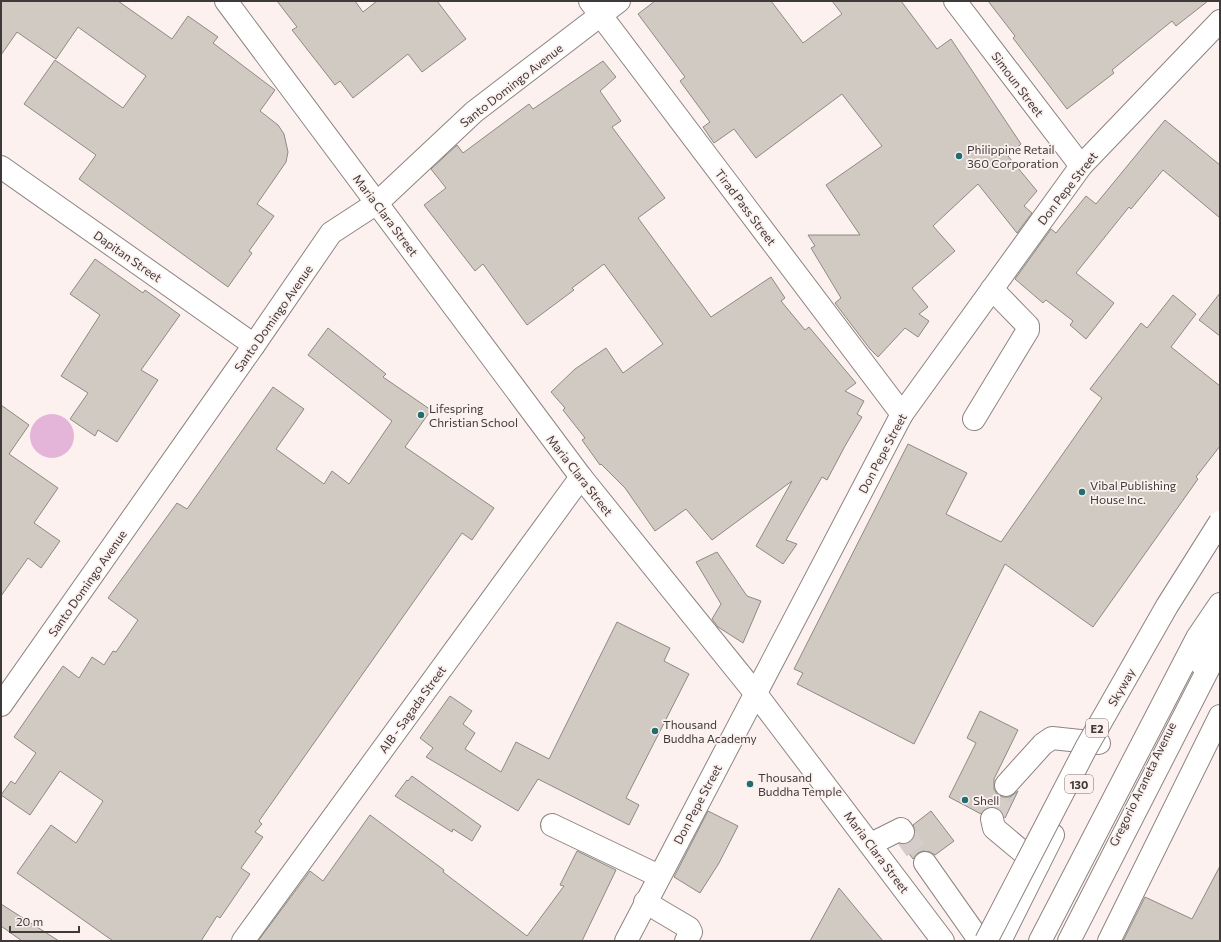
<svg xmlns="http://www.w3.org/2000/svg" width="1221" height="942" viewBox="0 0 1221 942" font-family="Commissioner,sans-serif">
<style>
.water{fill:#e4b4d9}
.building{fill:#d1cac3;stroke:#8f8983}
.lines{fill:none;stroke-linecap:round;stroke-linejoin:round}
.minor-tunnel{stroke:#d6ccca;stroke-width:22;stroke-dasharray:22 11;stroke-linecap:butt}
.minor-casing{stroke:#8d8481;stroke-width:24}
.major-casing{stroke:#8d8481;stroke-width:24}
.highway-casing{stroke:#8d8481;stroke-width:24}
.minor{stroke:#fff;stroke-width:22}
.major{stroke:#fff;stroke-width:22}
.highway{stroke:#fff;stroke-width:22}
.highway-bridge-casing{stroke:#8d8481;stroke-width:24;stroke-linecap:butt}
.highway-bridge{stroke:#fff;stroke-width:22}
.poi-dot{fill:#216d70;stroke:#fcf1ee;stroke-width:1.5}
.labels{text-anchor:middle;dominant-baseline:central;stroke-width:3.5;stroke-linejoin:round;paint-order:stroke}
.shield{fill:#fcf1ee;stroke:#77716f;stroke-width:1}
.shield-label{font-size:11px;font-weight:bold;fill:#3e3a39}
.street-label{font-size:12px;fill:#3e3a39;stroke:#fcf1ee}
.poi-label{font-size:12px;fill:#3e3a39;stroke:#fcf1ee;text-anchor:start}
</style>
<rect width="100%" height="100%" fill="#fcf1ee"/>
<circle class="water" cx="52" cy="436" r="22"/>
<g class="building">
<path d="M1,1H118L172,39L188,16L218,37L213,43L275,90L260,111L278,125L284,134L288,152L286,162L257,204L274,216L249,251L252,253L228,287L79,179L96,155L24,104L55,60L123,108L146,76L78,27L56,59L17,32L1,55Z"/>
<path d="M277,1H355L363,12L377,1H437L466,39L422,72L408,54L353,98L340,81L335,85L292,30L297,27Z"/>
<path d="M655,1H771L803,43L842,14L832,1H901L937,49L951,39L1021,144L1008,156L1037,191L1024,206L1032,213L1017,233L978,184L933,226L955,251L912,288L928,307L919,314L929,321L918,337L905,328L878,357L870,349L835,303L841,298L811,248L815,246L808,235H860L826,185L882,146L842,94L756,158L734,129L714,143L703,127L710,122L680,81L685,77L638,14Z"/>
<path d="M988,1H1208L1176,26L1172,21L1112,70L1114,73L1067,109L1013,38L1015,36Z"/>
<path d="M603,61L616,77L600,91L621,121L612,127L665,198L638,218L711,317L771,277L785,298L781,301L805,330L809,327L856,383L845,391L864,401L857,414L862,417L845,446L827,480L822,477L786,540L797,544L783,564L756,546L792,481L712,540L686,509L655,531L625,488L601,464L600,465L582,440L585,438L563,410L565,408L551,392L575,369L606,348L623,373L663,344L604,264L572,288L574,290L527,325L483,264L475,271L424,205L446,188L431,169L457,145L463,153L529,104L533,109Z"/>
<path d="M1165,120L1220,165V218L1163,170L1131,209L1129,207L1076,273L1114,303L1086,339L1070,325L1073,321L1046,300L1043,303L1015,279L1051,229L1056,233L1086,196L1096,204Z"/>
<path d="M95,259L143,293L145,290L180,315L141,370L158,380L117,442L98,430L95,436L70,419L88,393L61,376L100,315L70,294Z"/>
<path d="M1220,293V336L1199,320Z"/>
<path d="M1173,295L1196,314L1171,347L1220,386V446L1196,477L1198,479L1093,627L1005,564L914,744L797,684L803,673L794,669L908,444L967,473L946,514L1001,542L1102,398L1090,389L1141,323L1147,328Z"/>
<path d="M328,328L386,374L383,377L431,410L405,447L494,508L472,540L462,533L259,821L262,824L255,832L263,837L241,868L250,874L220,918L217,916L201,941H113L17,873L51,825L76,843L103,801L60,771L30,815L1,795L11,781L15,784L36,753L14,737L63,666L79,678L92,657L104,665L113,651L116,652L138,620L108,598L177,503L187,509L273,387L304,409L276,449L324,484L332,471L349,484L392,421L308,355Z"/>
<path d="M1,405L29,425L9,454L58,488L34,523L60,541L41,568L28,558L1,596Z"/>
<path d="M717,552L747,596L761,601L743,643L718,627L712,619L721,604L696,562Z"/>
<path d="M617,622L670,648L664,661L689,674L626,798L639,805L629,825L538,779L518,811L426,757L433,748L420,738L450,696L472,711L463,724L475,733L465,749L501,772L516,742L549,759Z"/>
<path d="M980,711L1018,730L994,779V789L997,794L1003,797H1010L1018,791L1005,818L1001,811L996,807H989L981,814L949,797L976,743L967,738Z"/>
<path d="M412,776L481,826L472,841L453,829L452,832L395,796L407,780L408,781Z"/>
<path d="M708,811L738,826L719,863L700,893L674,877Z"/>
<path d="M931,811L954,841L935,855L930,852L923,851L918,853L913,859L902,844L910,843L914,838L915,832L913,825Z"/>
<path d="M370,815L444,870L443,872L527,936L564,886L560,885L577,851L616,870L582,941H258L310,871L323,881Z"/>
<path d="M1220,866V941H1123L1145,897L1192,919Z"/>
<path d="M839,888L883,941H810Z"/>
<path d="M1,904L59,941H22L1,926Z"/>
</g>
<g class="lines">
<g class="minor-tunnel">
<path d="M992,819L1006,785"/>
<path d="M903,832L925,863"/>
</g>
<g class="minor-casing">
<g id="minor">
<path d="M226,1L581,477L756,694L943,941"/>
<path d="M590,1L902,414"/>
<path d="M955,1L1081,166"/>
<path d="M1,167L254,345"/>
<path d="M974,419L1028,330V326L992,289"/>
<path d="M1006,785L1043,744L1052,738L1099,743"/>
<path d="M992,819L994,828L1038,865"/>
<path d="M552,825L659,876"/>
<path d="M871,844L901,829L903,832"/>
<path d="M925,863L980,941"/>
<path d="M645,902L689,928L691,932L686,941"/>
<path d="M243,941L581,477"/>
<path d="M626,941L902,414L1081,166L1220,21"/>
</g>
</g>
<g class="major-casing">
<g id="major">
<path d="M1201,664L1220,627"/>
<path d="M1,705L254,345L331,233L377,203L474,112L619,1"/>
<path d="M1000,941L1053,835"/>
</g>
</g>
<g class="highway-casing">
<g id="highway">
<path d="M1040,941L1197,638L1220,604"/>
<path d="M1069,941L1220,646"/>
<path d="M1109,941L1220,716"/>
</g>
</g>
<use href="#minor" class="minor"/>
<use href="#major" class="major"/>
<use href="#highway" class="highway"/>
<g class="highway-bridge-casing">
<path id="highway-bridge" d="M986,941L1086,748L1167,606L1220,522"/>
</g>
<use href="#highway-bridge" class="highway-bridge"/>
</g>
<g class="poi-dot">
<circle cx="959" cy="156" r="4"/>
<circle cx="421" cy="415" r="4"/>
<circle cx="1082" cy="492" r="4"/>
<circle cx="655" cy="731" r="4"/>
<circle cx="750" cy="784" r="4"/>
<circle cx="965" cy="800" r="4"/>
</g>
<g class="labels">
<g class="shield">
<rect x="1086" y="719" width="22" height="18" rx="3"/>
<rect x="1065" y="775" width="28" height="18" rx="3"/>
</g>
<g class="shield-label">
<text x="1097" y="728">E2</text>
<text x="1079" y="784">130</text>
</g>
<g class="street-label">
<text transform="translate(1018 84) rotate(53)">Simoun Street</text>
<text transform="translate(511 85) rotate(-38)">Santo Domingo Avenue</text>
<text transform="translate(1067 188) rotate(-52)">Don Pepe Street</text>
<text transform="translate(746 207) rotate(53)">Tirad Pass Street</text>
<text transform="translate(386 215) rotate(53)">Maria Clara Street</text>
<text transform="translate(128 256) rotate(35)">Dapitan Street</text>
<text transform="translate(273 318) rotate(-55)">Santo Domingo Avenue</text>
<text transform="translate(882 453) rotate(-62)">Don Pepe Street</text>
<text transform="translate(580 475) rotate(52)">Maria Clara Street</text>
<text transform="translate(87 583) rotate(-55)">Santo Domingo Avenue</text>
<text transform="translate(1121 687) rotate(-60)">Skyway</text>
<text transform="translate(412 709) rotate(-54)">AIB - Sagada Street</text>
<text transform="translate(1142 784) rotate(-64)">Gregorio Araneta Avenue</text>
<text transform="translate(697 804) rotate(-62)">Don Pepe Street</text>
<text transform="translate(877 852) rotate(53)">Maria Clara Street</text>
</g>
<g class="poi-label">
<text x="967" y="149">Philippine Retail<tspan x="967" dy="14">360 Corporation</tspan></text>
<text x="429" y="408">Lifespring<tspan x="429" dy="14">Christian School</tspan></text>
<text x="1090" y="485">Vibal Publishing<tspan x="1090" dy="14">House Inc.</tspan></text>
<text x="663" y="724">Thousand<tspan x="663" dy="14">Buddha Academy</tspan></text>
<text x="758" y="777">Thousand<tspan x="758" dy="14">Buddha Temple</tspan></text>
<text x="973" y="800">Shell</text>
</g>
</g>
<rect width="1221" height="942" fill="none" stroke="#3e3a39" stroke-width="4"/>
<path d="M10 926v6h69v-6" fill="none" stroke="#3e3a39" stroke-width="2"/>
<text x="16" y="926" font-size="12" fill="#3e3a39" stroke="#fcf1ee" stroke-width="3" paint-order="stroke">20 m</text>
</svg>
